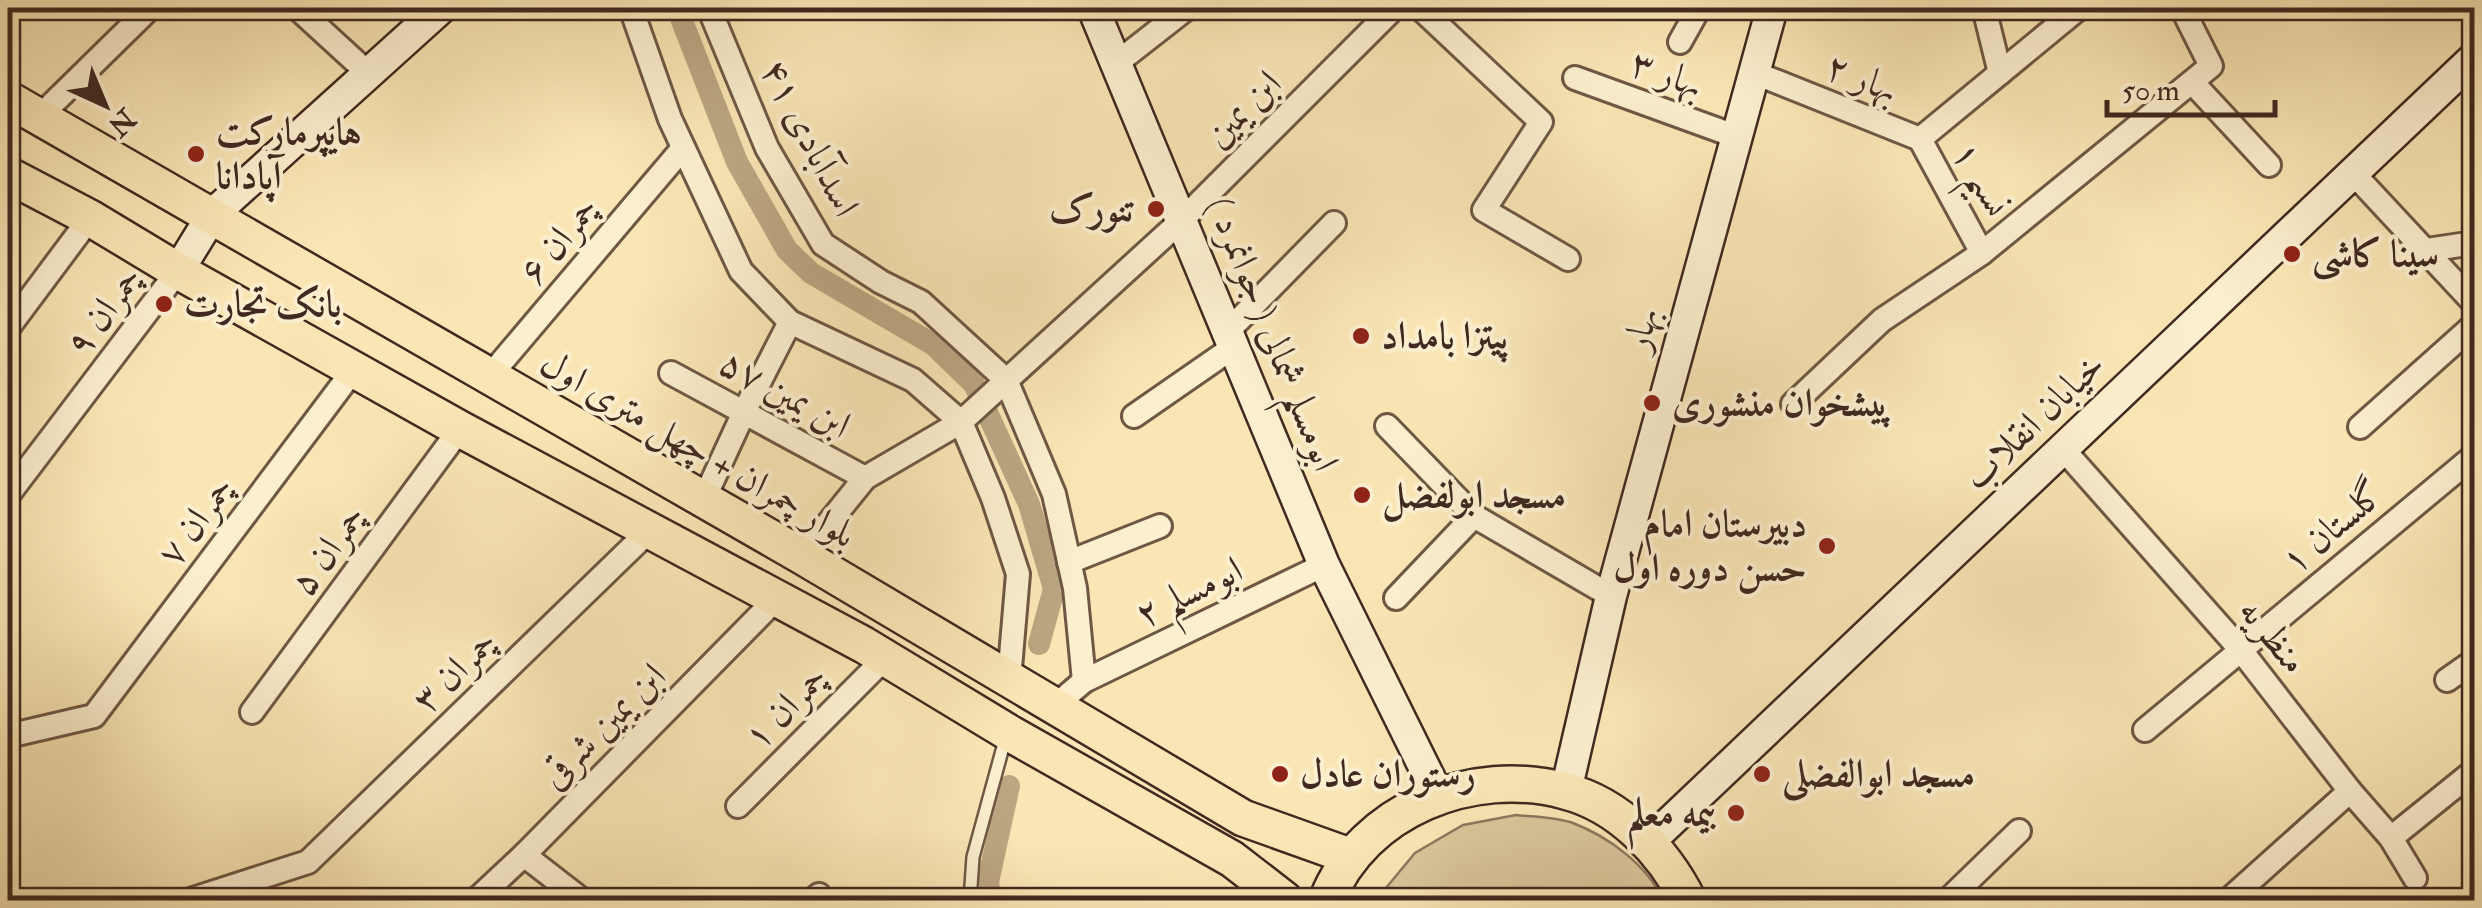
<svg xmlns="http://www.w3.org/2000/svg" width="2482" height="908" viewBox="0 0 2482 908" font-family="'IM FELL Double Pica',Amiri,serif">
<style>
.green{fill:#dac69c;stroke:#8d785e;stroke-width:2.5}
.lines{fill:none;stroke-linecap:round;stroke-linejoin:round}
.canal{stroke:#bba682;stroke-width:22}
.lane-casing{stroke:#6e5845;stroke-width:16}
.street-casing{stroke:#6e5845;stroke-width:28}
.secondary-casing{stroke:#402920;stroke-width:35}
.primary-casing{stroke:#402920;stroke-width:40}
.lane{stroke:#fcefcf;stroke-width:11}
.street{stroke:#fcefcf;stroke-width:22}
.secondary{stroke:#fcefcf;stroke-width:30}
.primary{stroke:#fae6b5;stroke-width:35}
.poi-dot{fill:#8f2418;stroke:#fcefcf;stroke-width:4}
.labels{text-anchor:middle;dominant-baseline:central;stroke-width:8;stroke-linejoin:round;paint-order:stroke}
.street-label{font-size:38px;fill:#402920;stroke:#fcefcf}
.poi-label{font-size:38px;font-weight:bold;fill:#402920;stroke:#fcefcf;text-anchor:start}
</style>
<rect width="100%" height="100%" fill="#fae6b5"/>
<filter id="stains"><feTurbulence type="fractalNoise" baseFrequency=".002" numOctaves="4"/><feColorMatrix values="0 0 0 0 .2 0 0 0 0 .09 0 0 0 0 .02 0 0 0 .5 -.17"/></filter>
<radialGradient id="worn" r=".72"><stop offset=".6" stop-color="#630" stop-opacity="0"/><stop offset="1" stop-color="#630" stop-opacity=".3"/></radialGradient>
<path class="green" d="M1516,815C1534,817 1556,817 1573,823C1609,837 1647,865 1663,900H1376L1415,853L1463,825Z"/>
<g class="lines">
<g class="canal">
<path d="M677,8L737,162L787,250L811,273L934,345L974,384L1029,504L1054,589L1039,644"/>
<path d="M991,900L988,882L1009,786"/>
</g>
<g class="lane-casing">
<path id="lane" d="M970,900L973,857L1006,736"/>
</g>
<g class="street-casing">
<g id="street">
<path d="M297,8L368,73"/>
<path d="M631,8L670,119L741,271L790,322L913,380L961,422L993,498L1018,574L1009,680"/>
<path d="M709,8L767,148L823,244L881,282L921,302L1006,380L1054,494L1075,588L1084,681"/>
<path d="M1420,8L1541,122L1484,210L1568,259"/>
<path d="M1984,8L2000,73"/>
<path d="M1680,42L1699,8"/>
<path d="M1118,62L1187,8"/>
<path d="M1755,73L1920,139L2079,8"/>
<path d="M1575,78L1735,136"/>
<path d="M2193,83L2269,165"/>
<path d="M40,116L150,8"/>
<path d="M1920,139L1982,253"/>
<path d="M2353,173L2474,303"/>
<path d="M2427,250L2474,243"/>
<path d="M8,328L90,218"/>
<path d="M1228,331L1334,223"/>
<path d="M671,373L865,478"/>
<path d="M488,378L683,148"/>
<path d="M1793,404L1882,320L1982,253L2211,66L2182,8"/>
<path d="M1134,416L1235,346"/>
<path d="M1387,426L1474,516L1611,596"/>
<path d="M2360,427L2474,325"/>
<path d="M2063,449L2240,649L2350,791L2391,838L2415,878"/>
<path d="M8,495L178,271"/>
<path d="M704,499L745,410L790,322"/>
<path d="M802,556L865,478L961,422L1183,219L1394,8"/>
<path d="M1069,562L1160,526"/>
<path d="M1396,598L1474,516"/>
<path d="M2447,680L2474,661"/>
<path d="M1056,705L1084,681L1324,565"/>
<path d="M252,712L460,429"/>
<path d="M2145,730L2474,456"/>
<path d="M8,736L94,716L355,368"/>
<path d="M738,806L885,658"/>
<path d="M2391,838L2474,771"/>
<path d="M524,855L582,900"/>
<path d="M2233,896L2350,791"/>
<path d="M190,900L308,862L650,530"/>
<path d="M476,900L524,855L777,598"/>
<path d="M813,900L819,895"/>
<path d="M1948,900L2019,831"/>
</g>
</g>
<g class="secondary-casing">
<g id="secondary">
<path d="M1093,8L1324,565L1438,795"/>
<path d="M178,271L213,214L441,8"/>
<path d="M1566,791L1611,596L1772,8"/>
<path d="M1649,842L2474,58"/>
</g>
</g>
<g class="primary-casing">
<g id="primary">
<path d="M8,99L802,556L1243,818L1352,857"/>
<path d="M8,175L90,218L178,271L460,429L864,645L1011,734L1232,859L1285,900"/>
<path d="M1327,900C1363,809 1473,766 1565,791C1620,805 1663,851 1688,900"/>
</g>
</g>
<use href="#lane" class="lane"/>
<use href="#street" class="street"/>
<use href="#secondary" class="secondary"/>
<use href="#primary" class="primary"/>
</g>
<g class="poi-dot">
<circle cx="196" cy="154" r="10"/>
<circle cx="1156" cy="209" r="10"/>
<circle cx="2292" cy="254" r="10"/>
<circle cx="164" cy="304" r="10"/>
<circle cx="1361" cy="336" r="10"/>
<circle cx="1652" cy="403" r="10"/>
<circle cx="1362" cy="495" r="10"/>
<circle cx="1827" cy="546" r="10"/>
<circle cx="1280" cy="774" r="10"/>
<circle cx="1762" cy="774" r="10"/>
<circle cx="1736" cy="813" r="10"/>
</g>
<g class="labels">
<g class="street-label">
<text transform="translate(1667 74) rotate(20)">بهار ۳</text>
<text transform="translate(1862 78) rotate(22)">بهار ۲</text>
<text transform="translate(1243 109) rotate(-45)">ابن یمین</text>
<text transform="translate(810 138) rotate(63)">اسدآبادی ۴۱</text>
<text transform="translate(1981 179) rotate(61)">نسیم ۱</text>
<text transform="translate(559 240) rotate(-50)">چمران ۶</text>
<text transform="translate(104 311) rotate(-53)">چمران ۹</text>
<text transform="translate(1641 329) rotate(-75)">بهار</text>
<text transform="translate(1273 334) rotate(68)">ابومسلم شمالی ( جوانمرد )</text>
<text transform="translate(785 394) rotate(29)">ابن یمین ۵۷</text>
<text transform="translate(2034 421) rotate(-44)">خیابان انقلاب</text>
<text transform="translate(698 449) rotate(30)">بلوار چمران + چهل متری اول</text>
<text transform="translate(196 521) rotate(-53)">چمران ۷</text>
<text transform="translate(2333 527) rotate(-40)">گلستان ۱</text>
<text transform="translate(328 550) rotate(-54)">چمران ۵</text>
<text transform="translate(1189 592) rotate(-26)">ابومسلم ۲</text>
<text transform="translate(2273 636) rotate(51)">منظریه</text>
<text transform="translate(455 671) rotate(-44)">چمران ۳</text>
<text transform="translate(786 707) rotate(-45)">چمران ۱</text>
<text transform="translate(603 726) rotate(-45)">ابن یمین شرقی</text>
</g>
<g class="poi-label">
<text x="216" y="132">هایپرمارکت<tspan x="216" dy="44">آپادانا</tspan></text>
<text x="1136" y="209" text-anchor="end">تنورک</text>
<text x="2312" y="254">سینا کاشی</text>
<text x="184" y="304">بانک تجارت</text>
<text x="1381" y="336">پیتزا بامداد</text>
<text x="1672" y="403">پیشخوان منشوری</text>
<text x="1382" y="495">مسجد ابولفضل</text>
<text x="1807" y="524" text-anchor="end">دبیرستان امام<tspan x="1807" dy="44">حسن دوره اول</tspan></text>
<text x="1300" y="774">رستوران عادل</text>
<text x="1782" y="774">مسجد ابوالفضلی</text>
<text x="1716" y="813" text-anchor="end">بیمه معلم</text>
</g>
</g>
<rect width="2482" height="908" fill="none" stroke="#fae6b5" stroke-width="40"/>
<rect x="10" y="10" width="2462" height="888" fill="none" stroke="#402920" stroke-width="5"/>
<rect x="20" y="20" width="2442" height="868" fill="none" stroke="#402920" stroke-width="2.5"/>
<g transform="translate(105 105) rotate(136)" stroke="#fcefcf" stroke-width="8" paint-order="stroke">
<path d="M0-8L18 38L0 25L-18 38Z" fill="#402920"/>
<text y="-15" font-size="28" font-weight="bold" text-anchor="middle" fill="#402920">N</text>
</g>
<path d="M2107 100v15h168v-15" fill="none" stroke="#402920" stroke-width="5"/>
<text x="2122" y="100" font-size="30" fill="#402920" stroke="#fcefcf" stroke-width="8" paint-order="stroke">50 m</text>
<rect width="100%" height="100%" filter="url(#stains)"/>
<rect width="100%" height="100%" fill="url(#worn)"/>
</svg>
